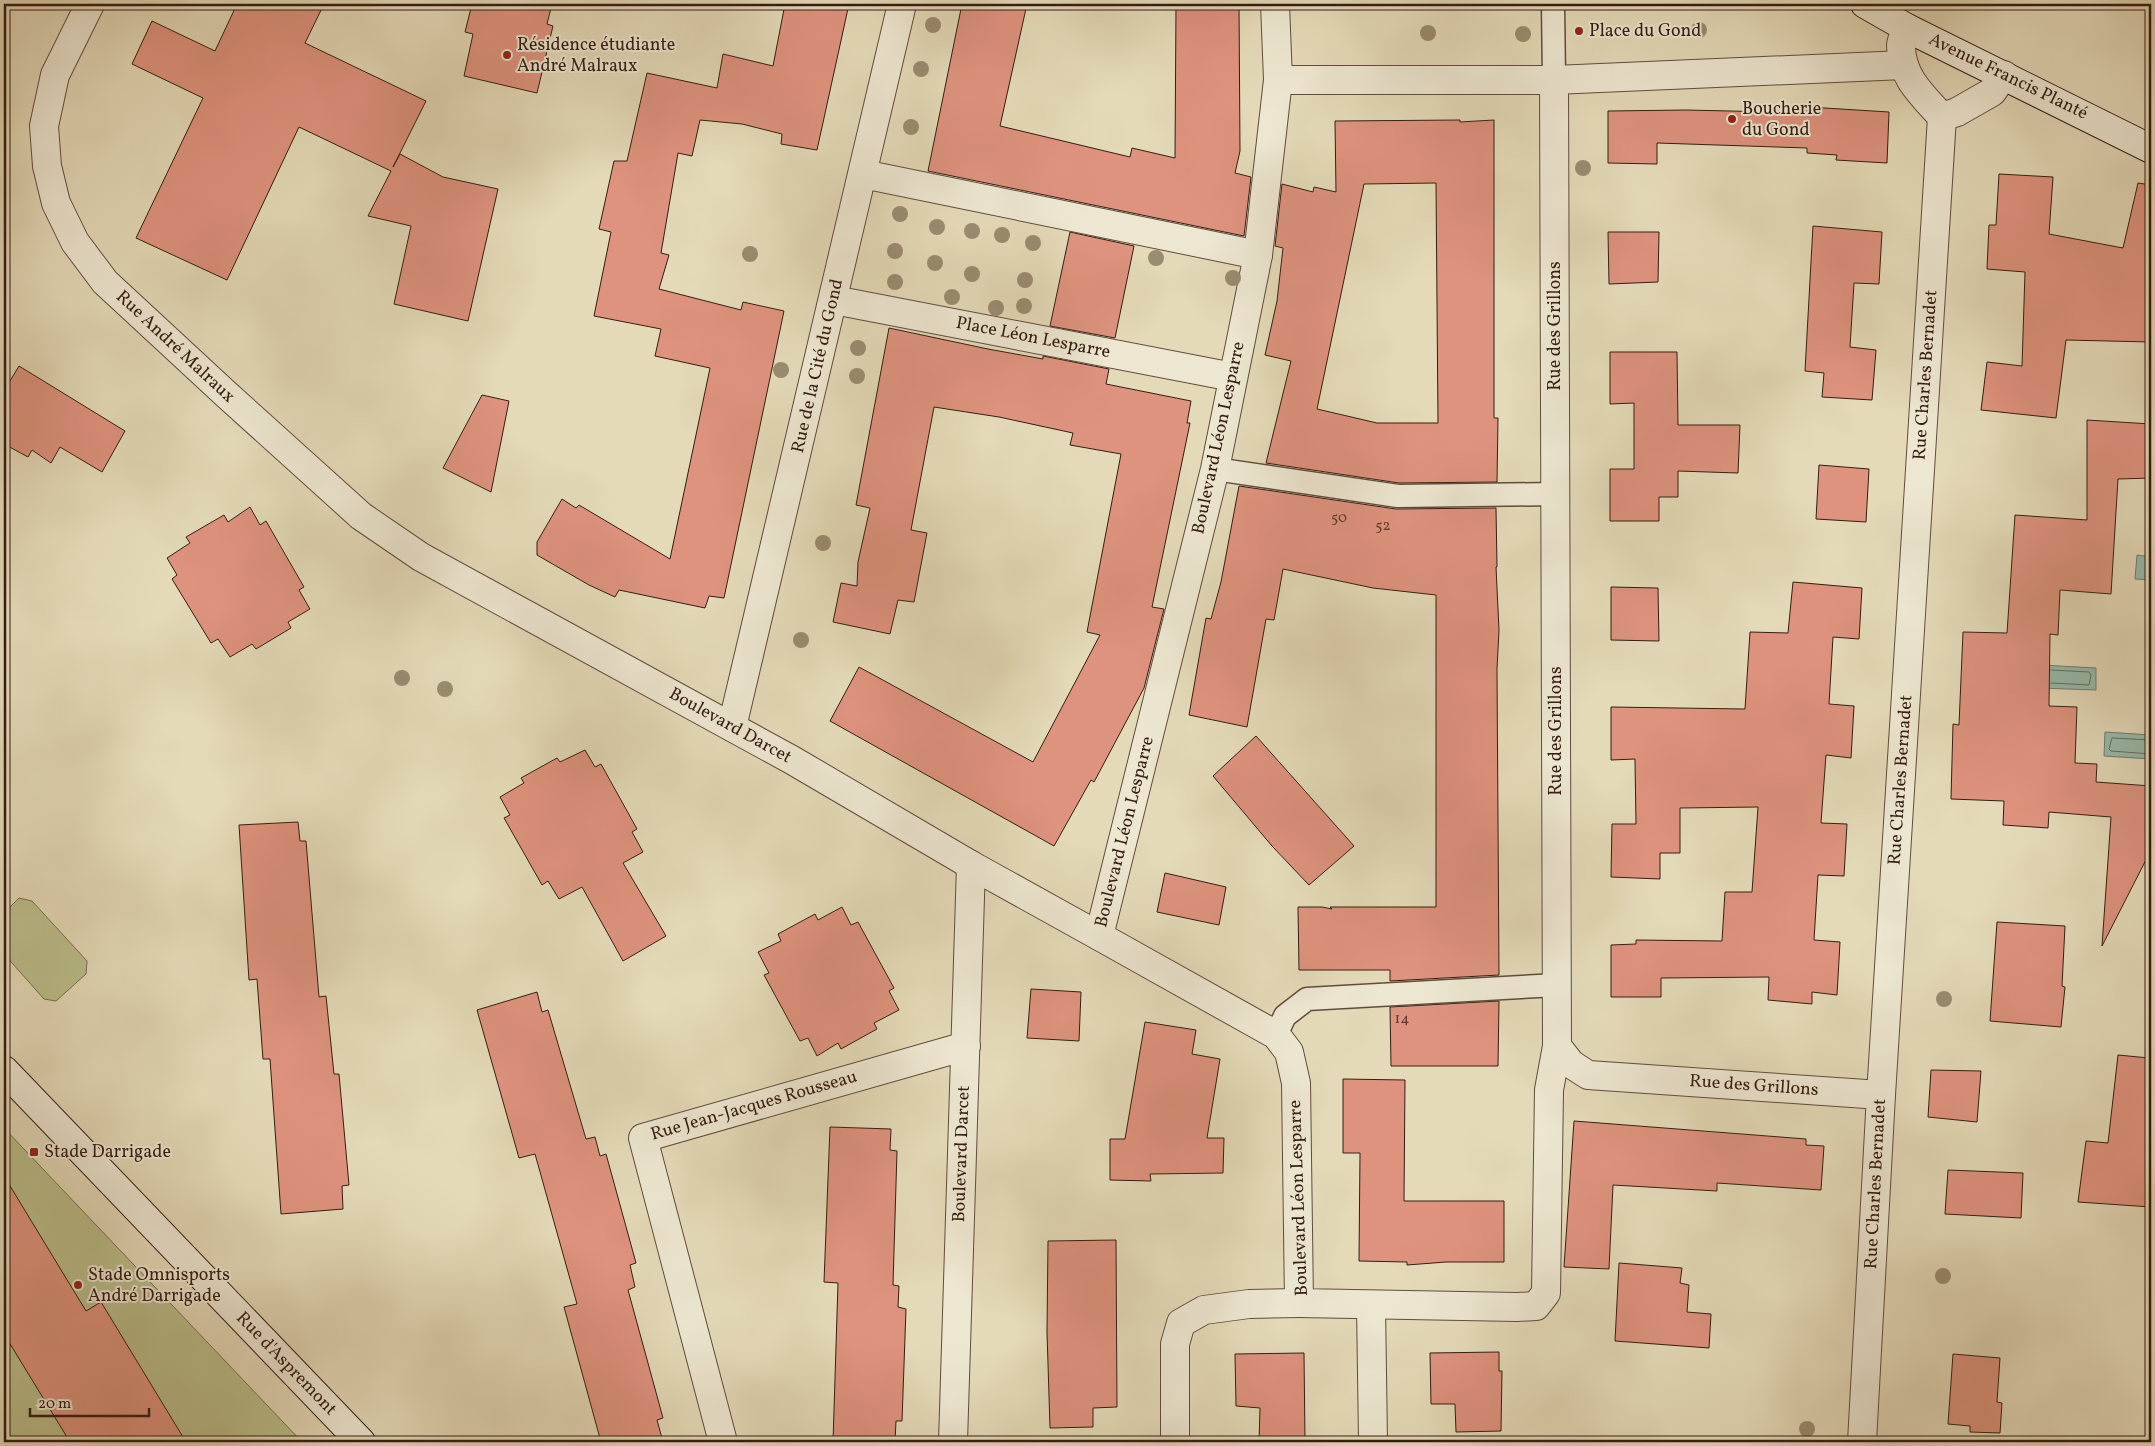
<svg xmlns="http://www.w3.org/2000/svg" width="2155" height="1446" viewBox="0 0 2155 1446" font-family="Vollkorn,serif">
<style>
.green{fill:#babe8b;stroke:#776d4e}
.water{fill:#96bbab;stroke:#6f7b6e}
.lines{fill:none;stroke-linecap:round;stroke-linejoin:round}
.shore{stroke:#656c5e;stroke-width:1}
.building{fill:#de937e;stroke:#341c12;fill-rule:evenodd}
.lane-casing{stroke:#604c3c;stroke-width:25}
.street-casing{stroke:#604c3c;stroke-width:30}
.secondary-casing{stroke:#341c12;stroke-width:30}
.lane{stroke:#ede7d1;stroke-width:22}
.street{stroke:#ede7d1;stroke-width:28}
.secondary{stroke:#ede7d1;stroke-width:28}
.tree{fill:#998c70}
.poi-dot{fill:#8f2418;stroke:#ede7d1;stroke-width:2}
.labels{text-anchor:middle;dominant-baseline:central;stroke-width:4;stroke-linejoin:round;paint-order:stroke}
.number-label{font-size:15px;fill:#5e3a2d}
.poi-label{font-size:18px;fill:#341c12;stroke:#ede7d1;text-anchor:start}
.street-label{font-size:18px;fill:#341c12;stroke:#ede7d1}
</style>
<rect width="100%" height="100%" fill="#e4dab8"/>
<filter id="stains"><feTurbulence type="fractalNoise" baseFrequency=".004" numOctaves="4"/><feColorMatrix values="0 0 0 0 .2 0 0 0 0 .09 0 0 0 0 .02 0 0 0 .5 -.17"/></filter>
<radialGradient id="worn" r=".72"><stop offset=".6" stop-color="#630" stop-opacity="0"/><stop offset="1" stop-color="#630" stop-opacity=".3"/></radialGradient>
<g class="green">
<path d="M19,898L32,901L87,961L86,974L56,1001L44,999L4,954V913Z"/>
<path d="M4,1128L302,1442H4Z"/>
</g>
<g class="water">
<path d="M2137,555L2151,557V580L2135,579Z"/>
<path d="M2040,665L2096,668V690L2039,688Z"/>
<path d="M2105,732L2151,735V759L2104,756Z"/>
</g>
<g class="lines">
<g class="shore">
<path d="M2051,683L2089,685L2091,675L2089,672L2051,670"/>
<path d="M2151,740L2112,738L2109,749L2111,751L2151,754"/>
</g>
</g>
<g class="building">
<path d="M237,4H324L305,43L426,101L393,167L400,154L443,177L498,189L468,321L394,304L411,226L368,216L391,171L299,127L227,280L136,238L203,98L132,64L152,21L215,51Z"/>
<path d="M472,4H552L547,24L553,26L537,93L464,76L473,34L465,32Z"/>
<path d="M785,4H849L817,150L781,144L782,134L742,124L700,120L692,156L678,153L661,253L669,255L659,289L741,310L743,302L784,311L724,598L709,596L705,608L619,590L615,597L589,585L537,555V542L562,499L576,508L579,505L670,559L710,368L655,356L661,329L594,316L611,232L599,229L614,161H627L647,73L717,88L723,54L773,66Z"/>
<path d="M962,4H1027L1000,126L1130,157L1132,148L1175,158L1176,4H1239L1240,151L1235,173L1251,177L1244,236L928,171Z"/>
<path d="M1776,105L1889,112L1887,163L1836,160L1837,155L1807,153V148L1657,143V164L1608,163V111L1686,110L1775,112Z"/>
<path d="M1460,120V122L1494,120V418H1498L1497,482L1399,483L1266,463L1291,361L1265,355L1277,301L1283,248L1275,246L1282,184L1313,192L1314,187L1336,192L1335,121ZM1436,183L1438,423H1377L1317,409L1364,184Z"/>
<path d="M1999,174L2053,177L2049,234L2123,248L2138,183L2151,185V342L2066,340L2056,418L1981,410L1987,362L2022,366L2025,272L1987,269L1989,225H1996Z"/>
<path d="M1813,226L1882,232L1879,284L1854,283L1850,347L1876,350L1872,400L1822,397L1824,373L1805,371Z"/>
<path d="M1070,232L1134,246L1115,338L1050,326Z"/>
<path d="M1608,232H1659L1658,282L1609,284Z"/>
<path d="M889,328L988,349L1043,359V356L1109,369L1106,384L1191,401L1187,423H1190L1152,607L1164,609L1144,688L1094,782L1091,780L1054,846L830,721L859,667L1033,762L1100,635L1087,632L1121,454L1070,445L1073,433L999,417L934,407L911,530L927,533L914,602L898,600L890,634L833,622L841,583L857,586L858,562L870,508L856,505Z"/>
<path d="M1610,352H1677L1678,425H1740L1738,473L1678,471V497H1659V521H1610V469H1634V403L1610,404Z"/>
<path d="M19,366L125,431L102,472L60,447L51,463L32,450L28,457L4,444V391Z"/>
<path d="M482,395L509,401L491,492L443,468Z"/>
<path d="M2087,420L2151,424V478L2118,479L2111,594L2060,590L2058,635L2050,634L2049,706L2077,707L2075,763L2097,764L2096,782L2151,786V850L2102,946L2111,817L2049,812L2048,828L2003,825L2004,801L1951,799L1953,724L1959,725L1963,632L2007,633L2015,515L2087,520Z"/>
<path d="M1819,465L1869,469L1866,522L1816,519Z"/>
<path d="M1239,486L1396,509L1496,508L1497,567H1496L1499,630L1497,669L1499,975L1390,981V970H1299L1298,907H1322L1332,909L1330,907H1436V595L1373,588L1283,569L1274,620L1266,619L1247,727L1189,715L1206,618L1211,619L1221,582Z"/>
<path d="M250,507L260,525L266,521L304,587L299,590L310,609L288,622L291,628L256,649L252,644L230,657L218,639L211,643L172,579L177,575L167,558L190,543L186,537L224,515L228,522Z"/>
<path d="M1793,582L1862,588L1859,639L1833,637L1829,704L1854,706L1851,758L1826,755L1821,823L1847,824L1844,876L1818,875L1814,940L1840,942L1837,995L1812,992V1004L1768,1000L1769,977L1661,978V997H1611V945L1636,944V940L1722,941L1725,892H1752L1758,807L1680,808V853H1660V879L1611,877L1612,824H1636L1635,759L1611,760V707L1745,709L1750,632L1788,633Z"/>
<path d="M1611,587L1658,588L1659,641L1611,640Z"/>
<path d="M1256,736L1354,846L1309,885L1272,846L1213,776Z"/>
<path d="M585,750L595,767L601,764L637,829L632,832L643,852L623,863L666,936L623,961L582,887L559,899L548,881L542,885L504,818L510,815L500,797L524,783L521,778L557,758L560,762Z"/>
<path d="M298,822L300,841H306L319,997L326,996L334,1074H339L349,1185L342,1186L343,1209L281,1214L270,1059H263L257,979L249,980L239,825Z"/>
<path d="M1165,873L1226,887L1219,925L1157,912Z"/>
<path d="M842,907L851,925L858,922L894,988L889,991L899,1010L874,1023L877,1029L841,1049L838,1043L817,1056L808,1038L800,1041L764,975L769,973L758,952L781,941L778,934L815,914L818,920Z"/>
<path d="M1997,922L2065,926L2062,986L2065,987L2061,1027L1990,1021Z"/>
<path d="M1031,989L1081,992L1079,1041L1027,1038Z"/>
<path d="M537,992L542,1012L548,1010L586,1139L595,1137L600,1156L606,1154L636,1263L630,1265L635,1287L628,1290L663,1418L657,1420L663,1442H601L564,1307L577,1304L535,1154L519,1158L477,1010Z"/>
<path d="M1499,1001L1498,1066H1391L1390,1007Z"/>
<path d="M1145,1022L1196,1030L1192,1054L1220,1059L1207,1138H1224L1223,1173L1150,1174L1151,1181L1110,1180V1139H1125Z"/>
<path d="M2118,1055L2149,1058L2148,1070H2151V1207L2078,1202L2086,1141L2108,1143Z"/>
<path d="M1931,1070L1981,1071L1977,1122L1928,1117Z"/>
<path d="M1343,1079L1405,1080L1404,1201H1504V1262H1446L1407,1265V1262L1359,1261L1360,1153H1343Z"/>
<path d="M1574,1121L1806,1139V1145L1824,1146L1821,1190L1717,1183V1191L1613,1185L1609,1269L1564,1267Z"/>
<path d="M830,1127L891,1129L890,1150L897,1151L893,1285L899,1286L898,1307L906,1309L902,1421H896L895,1442H833L838,1283L824,1282Z"/>
<path d="M1948,1170L2023,1173L2021,1218L1945,1214Z"/>
<path d="M4,1176L86,1311L101,1302L186,1442H70L4,1334Z"/>
<path d="M1116,1240L1117,1407L1093,1408V1427L1050,1428L1047,1332L1048,1241Z"/>
<path d="M1619,1263L1682,1268L1680,1283L1689,1285L1687,1312L1711,1314L1709,1348L1615,1341Z"/>
<path d="M1499,1352V1371H1502L1501,1431L1456,1432L1455,1404H1431L1430,1353Z"/>
<path d="M1304,1353L1305,1442H1259L1260,1408L1236,1406L1235,1354Z"/>
<path d="M1953,1354L2000,1358L1997,1402L2002,1403L2000,1433L1970,1432V1426L1948,1424Z"/>
</g>
<g class="lines">
<g class="lane-casing">
<g id="lane">
<path d="M1553,4L1554,80"/>
<path d="M1215,469L1398,496L1555,494"/>
<path d="M1276,1035L1285,1016L1307,999L1557,985"/>
</g>
</g>
<g class="street-casing">
<g id="street">
<path d="M90,4L55,75L44,126L47,166L56,203L75,242L105,282L227,395L361,516L421,557L792,760L971,865L1099,936"/>
<path d="M1275,4L1278,80L1258,255L1215,469L1099,936L1276,1035L1289,1052L1296,1083L1299,1303L1517,1307L1536,1306L1546,1293L1549,1090L1557,1046"/>
<path d="M1907,28C1905,33 1901,40 1901,46C1901,77 1923,96 1942,117L1957,112L1992,92L2004,75"/>
<path d="M1278,80H1554L1904,65"/>
<path d="M1554,80L1557,1046L1571,1064L1588,1075L1881,1095"/>
<path d="M863,174L1258,255"/>
<path d="M834,300L1233,377"/>
<path d="M732,727L902,4"/>
<path d="M1371,1305L1373,1442"/>
<path d="M723,1442L643,1138L966,1046"/>
<path d="M953,1442L971,865"/>
<path d="M1175,1442V1344L1181,1323L1204,1310L1249,1304L1299,1303"/>
<path d="M1862,1442L1881,1095L1942,117"/>
</g>
</g>
<g class="secondary-casing">
<g id="secondary">
<path d="M1865,4L1907,28L2151,149"/>
<path d="M4,1070L361,1442"/>
</g>
</g>
<use href="#lane" class="lane"/>
<use href="#street" class="street"/>
<use href="#secondary" class="secondary"/>
</g>
<g class="tree">
<circle cx="933" cy="25" r="8"/>
<circle cx="1699" cy="30" r="8"/>
<circle cx="1428" cy="33" r="8"/>
<circle cx="1523" cy="34" r="8"/>
<circle cx="921" cy="69" r="8"/>
<circle cx="911" cy="127" r="8"/>
<circle cx="1583" cy="168" r="8"/>
<circle cx="900" cy="214" r="8"/>
<circle cx="937" cy="227" r="8"/>
<circle cx="972" cy="231" r="8"/>
<circle cx="1002" cy="235" r="8"/>
<circle cx="1033" cy="243" r="8"/>
<circle cx="895" cy="251" r="8"/>
<circle cx="750" cy="254" r="8"/>
<circle cx="1156" cy="258" r="8"/>
<circle cx="935" cy="263" r="8"/>
<circle cx="972" cy="274" r="8"/>
<circle cx="1233" cy="278" r="8"/>
<circle cx="1025" cy="280" r="8"/>
<circle cx="895" cy="282" r="8"/>
<circle cx="952" cy="297" r="8"/>
<circle cx="1024" cy="306" r="8"/>
<circle cx="996" cy="308" r="8"/>
<circle cx="858" cy="348" r="8"/>
<circle cx="781" cy="370" r="8"/>
<circle cx="857" cy="376" r="8"/>
<circle cx="823" cy="543" r="8"/>
<circle cx="801" cy="640" r="8"/>
<circle cx="402" cy="678" r="8"/>
<circle cx="445" cy="689" r="8"/>
<circle cx="1944" cy="999" r="8"/>
<circle cx="1943" cy="1276" r="8"/>
<circle cx="1807" cy="1429" r="8"/>
</g>
<g class="poi-dot">
<circle cx="1579" cy="31" r="5"/>
<circle cx="507" cy="55" r="5"/>
<circle cx="1732" cy="119" r="5"/>
<rect x="29" y="1147" width="10" height="10" rx="2.5"/>
<circle cx="78" cy="1285" r="5"/>
</g>
<g class="labels">
<g class="number-label">
<text x="1339" y="518">50</text>
<text x="1383" y="526">52</text>
<text x="1402" y="1019">14</text>
</g>
<g class="poi-label">
<text x="1589" y="31">Place du Gond</text>
<text x="517" y="45">Résidence étudiante<tspan x="517" dy="21">André Malraux</tspan></text>
<text x="1742" y="109">Boucherie<tspan x="1742" dy="21">du Gond</tspan></text>
<text x="44" y="1152">Stade Darrigade</text>
<text x="88" y="1275">Stade Omnisports<tspan x="88" dy="21">André Darrigade</tspan></text>
</g>
<g class="street-label">
<text transform="translate(2008 77) rotate(26)">Avenue Francis Planté</text>
<text transform="translate(1555 326) rotate(-90)">Rue des Grillons</text>
<text transform="translate(1033 338) rotate(11)">Place Léon Lesparre</text>
<text transform="translate(175 347) rotate(43)">Rue André Malraux</text>
<text transform="translate(818 366) rotate(-77)">Rue de la Cité du Gond</text>
<text transform="translate(1926 375) rotate(-86)">Rue Charles Bernadet</text>
<text transform="translate(1219 438) rotate(-78)">Boulevard Léon Lesparre</text>
<text transform="translate(730 726) rotate(29)">Boulevard Darcet</text>
<text transform="translate(1556 731) rotate(-90)">Rue des Grillons</text>
<text transform="translate(1901 780) rotate(-86)">Rue Charles Bernadet</text>
<text transform="translate(1125 832) rotate(-76)">Boulevard Léon Lesparre</text>
<text transform="translate(1754 1086) rotate(4)">Rue des Grillons</text>
<text transform="translate(754 1106) rotate(-16)">Rue Jean-Jacques Rousseau</text>
<text transform="translate(962 1154) rotate(-88)">Boulevard Darcet</text>
<text transform="translate(1876 1184) rotate(-87)">Rue Charles Bernadet</text>
<text transform="translate(1299 1198) rotate(-92)">Boulevard Léon Lesparre</text>
<text transform="translate(286 1364) rotate(46)">Rue d'Aspremont</text>
</g>
</g>
<rect width="2155" height="1446" fill="none" stroke="#e4dab8" stroke-width="20"/>
<rect x="5" y="5" width="2145" height="1436" fill="none" stroke="#341c12" stroke-width="2.5"/>
<rect x="10" y="10" width="2135" height="1426" fill="none" stroke="#341c12"/>
<path d="M30 1408v8h119v-8" fill="none" stroke="#341c12" stroke-width="2.5"/>
<text x="38" y="1408" font-size="15" fill="#341c12" stroke="#ede7d1" stroke-width="4" paint-order="stroke">20 m</text>
<rect width="100%" height="100%" filter="url(#stains)"/>
<rect width="100%" height="100%" fill="url(#worn)"/>
</svg>
